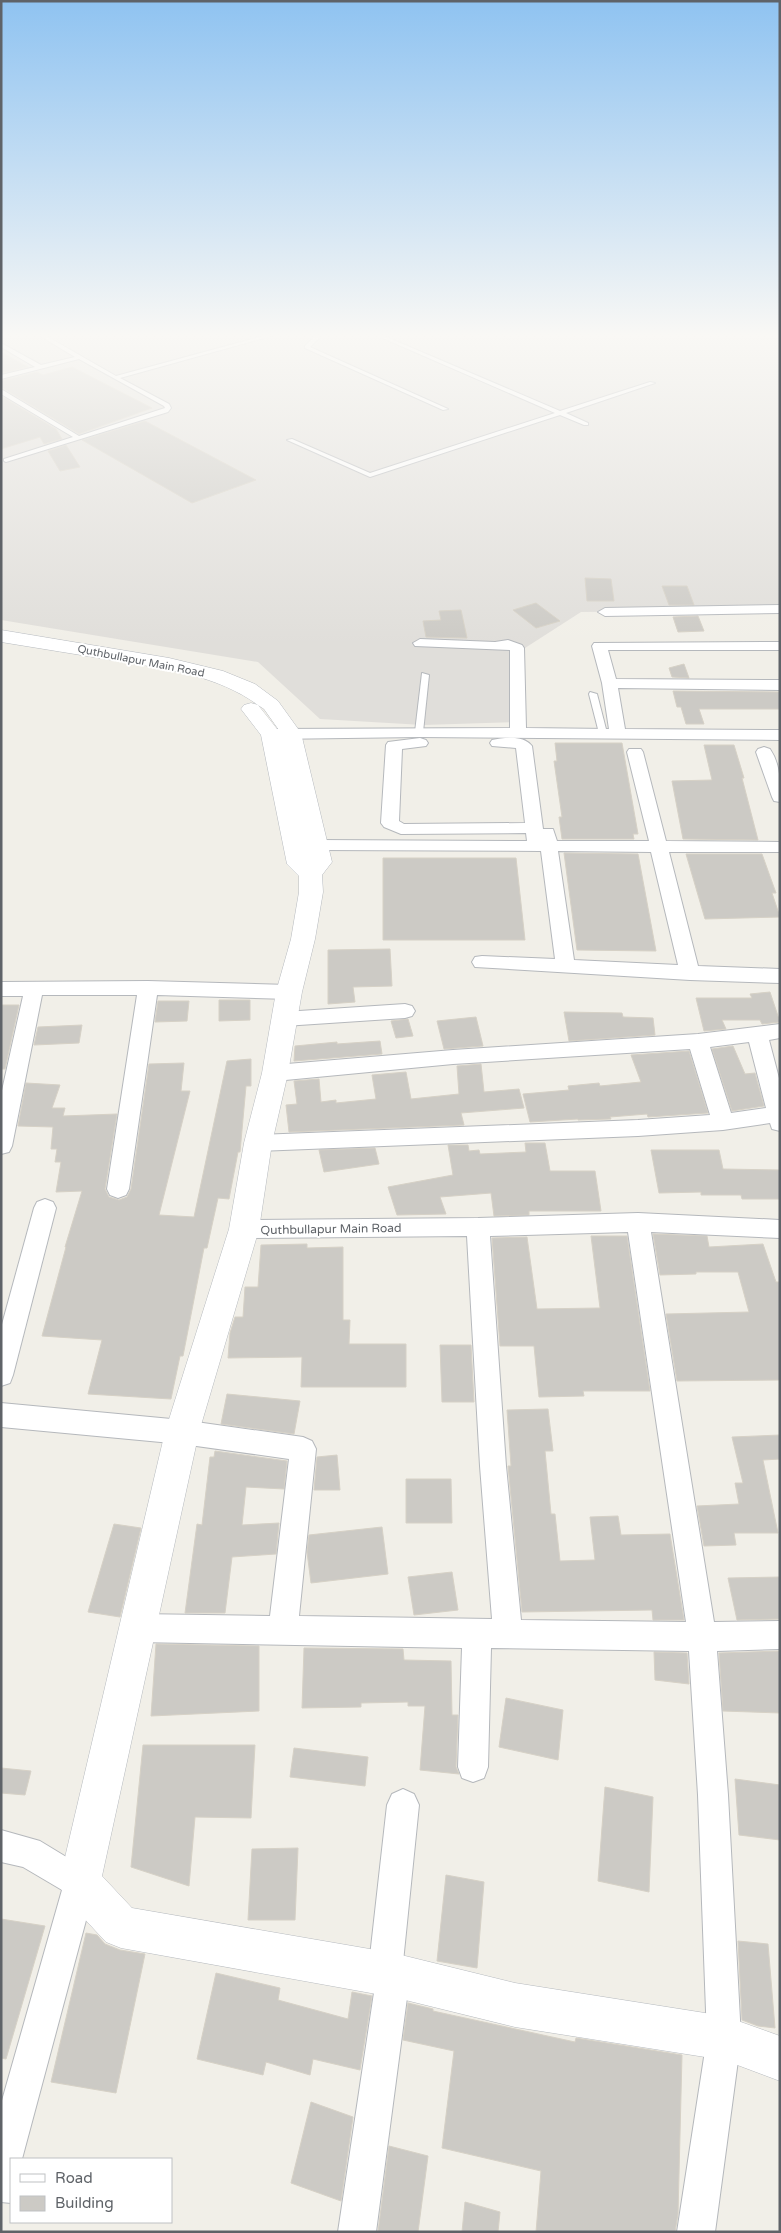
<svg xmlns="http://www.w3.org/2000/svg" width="781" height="2233" viewBox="0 0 781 2233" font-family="'Varela Round',sans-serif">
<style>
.industrial{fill:#e0deda}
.building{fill:#cccac5;stroke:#d6d1c6}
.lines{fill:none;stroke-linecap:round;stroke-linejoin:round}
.lane-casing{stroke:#b5b8bc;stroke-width:2}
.street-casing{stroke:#b5b8bc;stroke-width:2}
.secondary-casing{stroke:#b6babf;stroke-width:1}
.lane{fill:#fff;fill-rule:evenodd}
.street{fill:#fff;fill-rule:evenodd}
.secondary{fill:#fff;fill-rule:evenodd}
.labels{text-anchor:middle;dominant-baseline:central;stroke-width:4;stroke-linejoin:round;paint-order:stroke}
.far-street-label{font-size:11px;fill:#5f6368;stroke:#fff}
.street-label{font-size:12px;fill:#5f6368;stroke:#fff}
</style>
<rect width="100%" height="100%" fill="#f1efe8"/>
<path class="industrial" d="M1,333H780V610L581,612L525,648L514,722L423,725L320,719L258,662L1,620Z"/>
<g class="building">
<path d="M1,352L28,367L1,373Z"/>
<path d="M72,367L152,408L79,434L1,387V381L37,372L43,375Z"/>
<path d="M1,396L56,429L62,439L44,444L40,437L1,449Z"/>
<path d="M145,421L256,480L192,503L82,440Z"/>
<path d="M66,445L80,467L60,471L48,451Z"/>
<path d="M585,578L611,579L614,601H587Z"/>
<path d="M662,586H687L694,605H669Z"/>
<path d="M536,603L560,621L536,628L513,610Z"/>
<path d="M461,610L467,638L426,637L423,621L441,620L439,611Z"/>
<path d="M698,616L704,631L678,632L673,617Z"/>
<path d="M684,664L689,678L672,677L669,668Z"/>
<path d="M673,691L780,692V709H699L704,724H686L681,707H677Z"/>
<path d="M555,743H622L638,834H633L634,839H562L559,817H562L554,761H557Z"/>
<path d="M704,745H734L744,778H742L758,840L683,839L672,781L712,780Z"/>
<path d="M564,853L638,854L656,951L577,950Z"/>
<path d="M686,854H762L776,893H772L780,917L705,919Z"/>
<path d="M383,858H516L525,940H383Z"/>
<path d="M390,949L392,986L353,987L355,1002L328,1004V950Z"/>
<path d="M770,992L780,1022L762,1024L760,1020H722L726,1029L704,1031L696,998H752L750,994Z"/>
<path d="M219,1000H250V1020L219,1021Z"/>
<path d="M158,1001H189L187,1021L155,1022Z"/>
<path d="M1,1005H19L5,1069H1Z"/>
<path d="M564,1012L622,1013L623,1017L653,1018L655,1035L569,1041Z"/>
<path d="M476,1017L483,1046L444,1049L437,1021Z"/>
<path d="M408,1019L413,1036L396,1038L391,1021Z"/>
<path d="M82,1025L79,1043L34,1045L38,1027Z"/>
<path d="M380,1041L382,1054L294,1061L295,1046L337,1042V1044Z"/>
<path d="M733,1046L745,1074L755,1073L764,1106L732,1111L712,1049Z"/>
<path d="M689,1051L708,1113L648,1117L647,1114L610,1117L611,1119L578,1120V1119L530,1122L523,1094L569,1090L568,1086L599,1083L600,1086L641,1082L631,1055Z"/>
<path d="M251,1059V1086H246L240,1152H238L229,1199L218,1198L207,1248H204L183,1356H180L171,1399L88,1394L102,1340L42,1336L66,1247H65L82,1191L56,1192L61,1162H55L57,1149H51L53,1127L18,1126L26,1083L60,1085L52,1108H65L63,1116L117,1114L105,1189L109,1197L119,1200L127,1197L131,1189L149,1064L184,1063L181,1091H190L159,1215L194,1217L227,1061Z"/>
<path d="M481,1064L484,1092L519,1089L524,1108L461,1113L464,1125L289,1132L286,1105L297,1104L294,1081L319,1079L321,1102L336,1100V1103L376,1099L372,1075L406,1072L411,1099L459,1094L457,1066Z"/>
<path d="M525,1143H545L550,1171H595L601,1211H529V1215L494,1216L491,1193L440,1197L446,1214L397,1215L388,1187L453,1175L448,1145H468L469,1151L479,1150L480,1154L526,1152Z"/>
<path d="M375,1148L379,1164L324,1172L319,1150Z"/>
<path d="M651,1150H719L723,1169L780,1170V1199H742L741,1195H701V1192L659,1193Z"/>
<path d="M653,1234L707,1236L709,1247L763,1244L776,1282H780V1380L677,1381L666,1314L749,1312L738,1272H696V1274L660,1275Z"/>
<path d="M591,1236H627L650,1391H583L584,1396L539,1397L534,1346H500L492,1238L527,1237L537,1309L600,1308Z"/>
<path d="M307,1244V1248L343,1247V1320H350L349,1344H406V1387H301L302,1357L228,1358L230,1333L235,1317H243L245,1287H258L261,1245Z"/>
<path d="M440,1345H471L474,1402H442Z"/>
<path d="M227,1394L300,1401L294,1434L221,1424Z"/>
<path d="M548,1409L553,1451H545L551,1514H555L560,1561L595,1560L590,1517L618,1516L621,1535L670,1534L684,1620H653L652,1610L522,1612L508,1466H511L507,1410Z"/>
<path d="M780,1435V1459L763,1460L778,1533H734L736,1545L704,1546L697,1506L739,1504L735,1483H743L732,1437Z"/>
<path d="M215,1451L287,1461L284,1489L246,1487L242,1525L279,1523L276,1554L232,1557L225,1613H185L197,1524L202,1525L210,1457H214Z"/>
<path d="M337,1455L340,1490H314L317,1457Z"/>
<path d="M406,1479H451L452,1523H406Z"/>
<path d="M114,1524L141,1528L120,1617L88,1612Z"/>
<path d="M382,1527L388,1574L311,1583L307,1552L309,1535Z"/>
<path d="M452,1572L458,1610L414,1615L408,1577Z"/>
<path d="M780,1577V1619L737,1620L728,1578Z"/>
<path d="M156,1644L259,1646V1711L151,1716Z"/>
<path d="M304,1648L403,1649L404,1660L451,1661L452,1715H458L456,1767L459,1774L420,1770L425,1706H408V1702L361,1703V1707L302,1708Z"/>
<path d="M780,1651V1713L723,1711L719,1653Z"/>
<path d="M654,1652L687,1653L689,1684L655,1680Z"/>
<path d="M506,1698L563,1710L558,1760L499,1747Z"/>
<path d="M143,1745H255L251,1818L195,1817L189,1886L131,1867Z"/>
<path d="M294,1748L368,1757L365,1786L290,1777Z"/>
<path d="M1,1768L31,1771L25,1795L1,1793Z"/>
<path d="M735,1779L780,1785V1840L739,1835Z"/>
<path d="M605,1787L653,1797L649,1892L598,1881Z"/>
<path d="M298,1848L295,1920H248L252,1849Z"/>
<path d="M446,1875L484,1882L477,1968L437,1961Z"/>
<path d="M1,1919L45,1926L6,2059L1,2058Z"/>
<path d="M86,1933L97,1935L105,1944L120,1950L145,1954L116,2093L51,2082Z"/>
<path d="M738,1941L768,1944L775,2028L758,2026L742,2020Z"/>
<path d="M216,1973L280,1988L278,2000L348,2019L352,1992L372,1996L360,2070L313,2059L310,2075L266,2062L263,2075L197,2059Z"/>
<path d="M408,2003L433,2009V2011L575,2042L576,2038L682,2055L678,2214L675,2232H536L541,2171L442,2148L454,2051L403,2040Z"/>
<path d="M311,2102L353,2117L341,2201L291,2183Z"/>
<path d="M389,2146L428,2156L418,2232H378Z"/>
<path d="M465,2202L500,2212L498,2232H462Z"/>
</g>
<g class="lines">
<g class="lane-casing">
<g id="lane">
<path d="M35,333H41L116,376L274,333H282L120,378L169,404L171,408L168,412L6,462L4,461V459L73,437L1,394V389L79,436L165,408L164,406L79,359L1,379V375L35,367L1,347V343L41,365L75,357Z"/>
<path d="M318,333H324L310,347L448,409L443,410L305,348V346Z"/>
<path d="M371,333H377L560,411L650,382L655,383L566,413L588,423V425H584L560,415L370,477L287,440L292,439L370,473L555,413Z"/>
<path d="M422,673L429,675L423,732L419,735L415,732Z"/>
<path d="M590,692L597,694L607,733L606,735H600L599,733L589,694Z"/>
</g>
</g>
<g class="street-casing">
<g id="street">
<path d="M780,605V613L605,616L598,612L605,608Z"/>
<path d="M420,639L495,642L508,640L522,645L524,648L526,728L609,729L602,683L592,646L594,643L780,642V650H608L616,679L780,680V690L618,688L625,729L780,730V740L419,737L273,739L267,737L265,734L267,731L273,729L510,728V650L415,646L413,643Z"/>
<path d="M420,738L426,740L428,743L426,746L402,749L399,821L404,824L525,823L516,748L492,746L490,743L492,740C504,737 524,735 532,746L543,829H553L557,841H649L627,752L629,749H641L643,752L666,841L780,842V852H669L698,966L780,969V983L690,980L475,967L472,962L475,957L482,956L555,959L541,851L318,850L312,849L309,845L312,841L318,840L527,841L526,833L401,834L384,827L381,823L386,745L388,742ZM558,851L651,852L678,965L574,960Z"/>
<path d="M764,747L770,749C781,765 780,783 780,802L774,801L772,797L756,752L758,749Z"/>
<path d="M148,981L289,985L296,987L299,992L296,997L289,999L157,995L129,1189L126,1195L118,1198L110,1195L107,1189L137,995H42L12,1146L9,1152L1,1154V1095L23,996H1V982Z"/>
<path d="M405,1004L412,1006L415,1011L412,1016L405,1018L284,1026L277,1024L274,1019L277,1014L284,1012Z"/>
<path d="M780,1024V1038L769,1040L780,1082V1131L772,1129L770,1123L723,1130L638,1136L258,1151L250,1149L247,1143L250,1137L258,1135L638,1120L710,1115L690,1049L453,1064L275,1081L268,1078L265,1073L268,1068L275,1065L453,1050L698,1034ZM749,1042L766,1108L731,1113L710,1047Z"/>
<path d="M45,1199L53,1202L56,1208L13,1375L10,1383L1,1386V1328L34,1208L37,1202Z"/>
<path d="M638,1213L780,1220V1238L651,1232L714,1622L780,1621V1649L717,1651L728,1795L741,2038L715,2232H677L707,2038L698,1795L689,1651L491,1648L488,1767L484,1778L473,1782L462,1778L458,1767L462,1648L137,1642L127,1638L123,1628L127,1618L137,1614L270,1616L289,1459L182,1444L1,1427V1403L182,1420L303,1437L312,1441L316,1449L299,1616L492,1619L480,1466L467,1236L244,1238L236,1236L233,1229L236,1222L244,1220L478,1218ZM628,1232L686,1622L521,1620L506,1466L490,1236Z"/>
<path d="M403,1789L414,1794L419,1805L403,1962L410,1975L376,2232H338L375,1986L368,1974L387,1805L392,1794Z"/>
<path d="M1,1830L40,1841L91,1872L96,1883L22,2159H11V2203L1,2202V2104L62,1890L23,1867L1,1862Z"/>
</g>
</g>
<g class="secondary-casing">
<path id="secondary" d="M1,630L169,658L223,671L255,684L278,701L301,733L332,862L322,875L323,892L315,939L302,992L288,1073L272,1143L259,1229L199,1432L102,1876L132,1908L393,1953L515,1983L724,2016L780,2036V2081L724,2060L515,2027L393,1997L121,1948L106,1942L65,1898L59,1883L165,1432L229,1229L244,1143L262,1073L276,992L291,939L299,892V876L287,864L261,735L241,709L244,705L251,703L258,705C217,675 166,669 118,661C79,655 40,648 1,642ZM258,705L264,709L281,733V734Z"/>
</g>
<use href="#lane" class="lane"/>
<use href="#street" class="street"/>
<use href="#secondary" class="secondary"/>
</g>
<linearGradient id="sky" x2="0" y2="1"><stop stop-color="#8fc3f1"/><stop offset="0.52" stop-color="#f9f8f5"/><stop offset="1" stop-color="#f9f8f5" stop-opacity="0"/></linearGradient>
<rect width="781" height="645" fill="url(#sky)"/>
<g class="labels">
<g class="far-street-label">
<text transform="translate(141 661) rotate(11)">Quthbullapur Main Road</text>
</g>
<g class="street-label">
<text transform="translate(331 1229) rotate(-1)">Quthbullapur Main Road</text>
</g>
</g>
<rect width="781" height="2233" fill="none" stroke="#5f6368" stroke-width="5"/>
<rect x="10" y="2158" width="162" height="65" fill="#ffffff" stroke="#bfc1c3"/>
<rect x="20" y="2174" width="25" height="8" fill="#ffffff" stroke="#bfc1c3"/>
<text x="55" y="2183" font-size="15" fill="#5f6368">Road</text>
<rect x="20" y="2196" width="25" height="15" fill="#cccac5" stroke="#bfc1c3"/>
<text x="55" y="2208" font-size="15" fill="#5f6368">Building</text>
</svg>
